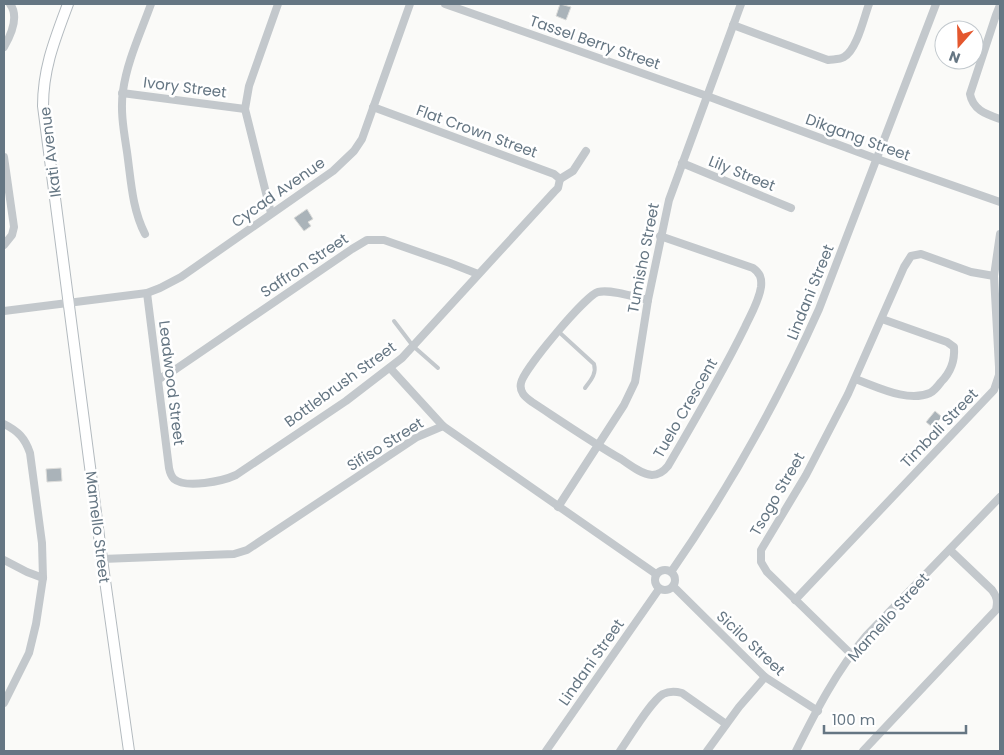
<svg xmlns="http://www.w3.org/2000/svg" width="1004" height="755" viewBox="0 0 1004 755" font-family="Poppins,sans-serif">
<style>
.building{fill:#aab3b9;stroke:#dcdcda}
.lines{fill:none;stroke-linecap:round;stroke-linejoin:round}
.secondary-casing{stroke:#b3babf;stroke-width:12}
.lane{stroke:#c3c8cc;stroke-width:4}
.street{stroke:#c3c8cc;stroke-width:8}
.secondary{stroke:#fff;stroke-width:10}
.labels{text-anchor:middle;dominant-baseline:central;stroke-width:5;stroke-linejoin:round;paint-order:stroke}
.street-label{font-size:15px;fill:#657683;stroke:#fff}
</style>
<rect width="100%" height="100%" fill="#fafaf8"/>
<g class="building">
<path d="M560,4L571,7L566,20L556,16Z"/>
<path d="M307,209L313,219L308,222L311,226L304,231L294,218Z"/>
<path d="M935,411L942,417L932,427L926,422Z"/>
<path d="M61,468L62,481L47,482L46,469Z"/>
</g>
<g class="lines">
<g class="secondary-casing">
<path id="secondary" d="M68,4C55,39 43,68 43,106L102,559L129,751"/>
</g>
<g class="lane">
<path d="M394,321L413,346L438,368"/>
<path d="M559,332L594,364C597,374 590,381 585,388"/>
</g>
<g class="street">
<path d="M445,4L707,96L877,159L1000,202"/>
<path d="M1000,5L996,15L970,94C973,110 986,114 1000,119"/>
<path d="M733,25L828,60C833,59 839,60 844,57C857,50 864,17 869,4"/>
<path d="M4,47C11,35 19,16 10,4"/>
<path d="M122,93L245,109"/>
<path d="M4,157L14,227L12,235L4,245"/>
<path d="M682,163L791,208"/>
<path d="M560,179L573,171L586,151"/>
<path d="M271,213L245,109L249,86L278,4"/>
<path d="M145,234C132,209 131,180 127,152C124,132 120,111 123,91C127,61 141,32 151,4"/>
<path d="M147,293L169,468C170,473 171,476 174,479C186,489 223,481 236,475L346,401L402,358L554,192L558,188L560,179L554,174L373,107"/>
<path d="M648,300C635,297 611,289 598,292C586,295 523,370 521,383C519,392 525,397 532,402C561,421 590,441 621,459C630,465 641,474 652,475C659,475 664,471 668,466C695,420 722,374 745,327C751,314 759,301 761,287C762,278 760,273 753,268L660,236"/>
<path d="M4,311L147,293L160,288L181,277L333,171L354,151L362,139L410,4"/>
<path d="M390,368L443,426"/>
<path d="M159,379L176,369L352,249L367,240H384L450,263L478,274"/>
<path d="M855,379C876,386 907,403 930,393C934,391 938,386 941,382C951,372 955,361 954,347L947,342L882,319"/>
<path d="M4,424C18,431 25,438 30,453L42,543L43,578L36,624L29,653L4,703"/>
<path d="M558,507L624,405L635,382L648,300L669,200L741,4"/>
<path d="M102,559L234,554L247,550L417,437L443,426L656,574"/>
<path d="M4,560L27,572L43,578"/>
<circle cx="665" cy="580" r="10"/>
<path d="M671,572C730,487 777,403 819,309L936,4"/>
<path d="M673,586L765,677L818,711"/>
<path d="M795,600L994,390L999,375V367L994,276L1000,234"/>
<path d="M851,654L767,572L761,562V550L806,475L848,394L904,267L911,256L921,254L971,272L994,276"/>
<path d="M546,751L659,589"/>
<path d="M620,751C630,737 650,702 663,694C669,691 675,691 682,693L726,724"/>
<path d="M707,751L739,707L765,677"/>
<path d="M796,751C816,711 837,670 866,636L1000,497"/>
<path d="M863,751L996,610C998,601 997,597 992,590L950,550"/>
</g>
<use href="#secondary" class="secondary"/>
</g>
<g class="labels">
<g class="street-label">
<text transform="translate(595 42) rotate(19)">Tassel Berry Street</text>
<text transform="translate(185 87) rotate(7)">Ivory Street</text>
<text transform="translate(477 131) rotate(20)">Flat Crown Street</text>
<text transform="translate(858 137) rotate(20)">Dikgang Street</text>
<text transform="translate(50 152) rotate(-97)">Ikati Avenue</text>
<text transform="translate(742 173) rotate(22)">Lily Street</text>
<text transform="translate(278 192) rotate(-35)">Cycad Avenue</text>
<text transform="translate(643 258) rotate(-79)">Tumisho Street</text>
<text transform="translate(304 265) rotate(-34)">Saffron Street</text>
<text transform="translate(810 292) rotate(-68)">Lindani Street</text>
<text transform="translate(172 383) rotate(83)">Leadwood Street</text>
<text transform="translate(340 384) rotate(-36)">Bottlebrush Street</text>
<text transform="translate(685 408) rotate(-60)">Tuelo Crescent</text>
<text transform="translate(939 428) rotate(-46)">Timbali Street</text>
<text transform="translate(385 444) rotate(-32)">Sifiso Street</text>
<text transform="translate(777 494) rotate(-60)">Tsogo Street</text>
<text transform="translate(98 527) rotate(83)">Mamello Street</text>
<text transform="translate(888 617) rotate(-48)">Mamello Street</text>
<text transform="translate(751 643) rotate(43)">Sicilo Street</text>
<text transform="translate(591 662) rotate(-55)">Lindani Street</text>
</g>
</g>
<rect width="1004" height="755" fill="none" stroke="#657683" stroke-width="10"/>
<g transform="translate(959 45) rotate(200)"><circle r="24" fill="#ffffff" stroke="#c1c8cd"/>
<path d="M0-4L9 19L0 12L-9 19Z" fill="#e4572e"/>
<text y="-8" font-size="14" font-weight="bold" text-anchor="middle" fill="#657683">N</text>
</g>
<path d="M824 725v8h142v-8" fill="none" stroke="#657683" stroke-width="2.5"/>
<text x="832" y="725" font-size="15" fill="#657683" stroke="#ffffff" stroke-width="4" paint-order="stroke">100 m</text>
</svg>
